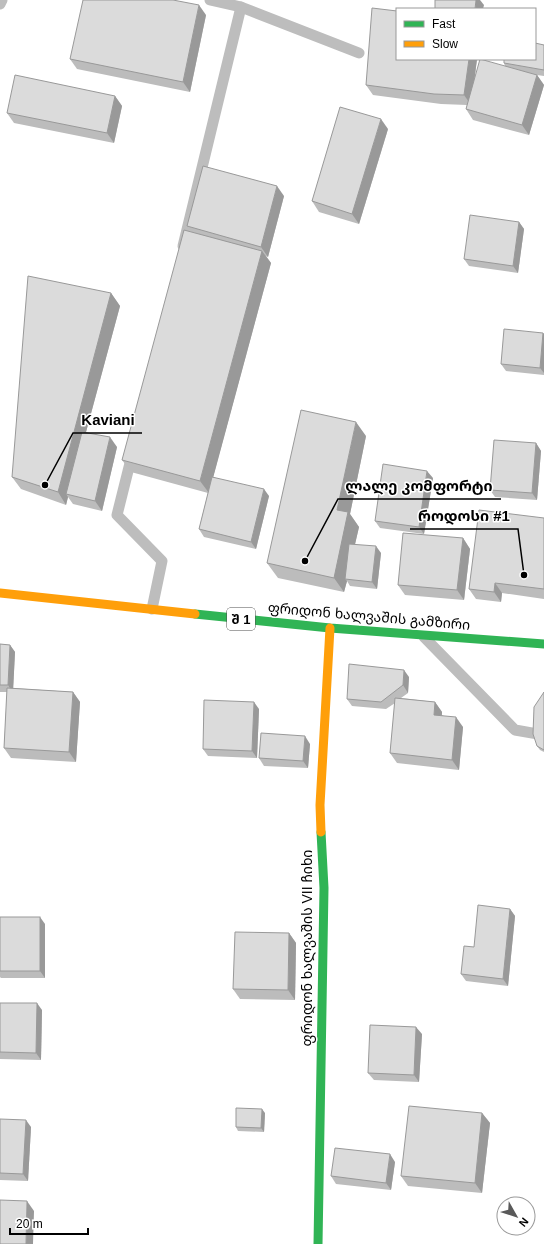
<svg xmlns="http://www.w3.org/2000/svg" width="544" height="1244" viewBox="0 0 544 1244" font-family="Helvetica,'Noto Sans Georgian',sans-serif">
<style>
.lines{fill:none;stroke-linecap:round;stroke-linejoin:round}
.lane{stroke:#bdbdbd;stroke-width:11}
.fast{stroke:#30b455;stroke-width:9}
.slow{stroke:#ff9f0a;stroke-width:9}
.wall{fill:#bcbcbc}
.shaded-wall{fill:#999}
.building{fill:#dbdbdb;stroke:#999}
.labels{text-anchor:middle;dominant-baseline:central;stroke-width:3;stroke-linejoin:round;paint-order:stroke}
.shield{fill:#fff;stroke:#4c4c4c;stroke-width:1}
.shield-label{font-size:13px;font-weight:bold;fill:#000}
.street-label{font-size:14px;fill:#000;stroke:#fff}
.leader{fill:none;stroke:#000;stroke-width:1.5}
.callout-dot{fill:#000;stroke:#fff;stroke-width:1.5}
.callout-label{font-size:15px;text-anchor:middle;font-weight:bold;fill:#000;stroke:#fff;stroke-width:3;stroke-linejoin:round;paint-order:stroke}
</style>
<rect width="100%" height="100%" fill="#fff"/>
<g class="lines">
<g class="lane">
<path d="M210,0L241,7L359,53"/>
<path d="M0,4L2,0"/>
<path d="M183,246L241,7"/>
<path d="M132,455L117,515L162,561L152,609"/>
<path d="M424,637L515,730L544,735"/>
</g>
<g class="fast">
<path d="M195,614L330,628L544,644"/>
<path d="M318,1244L324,888L321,832"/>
</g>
<g class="slow">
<path d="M0,593L195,614"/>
<path d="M321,832L320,805L330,628"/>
</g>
</g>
<g class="wall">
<path d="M206,15L190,92L77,69L70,59Z"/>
<path d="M544,45V76L537,75L544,85L529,135L473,120L466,109L467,105L441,104L373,95L366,85L477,59L475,76L505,66L504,63Z"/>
<path d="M115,96L122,106L114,143L14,123L7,113Z"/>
<path d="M388,129L359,224L319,212L312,201Z"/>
<path d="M284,196L268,257L266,256L271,263L213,477L269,496L256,549L204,537L199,529L208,493L131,472L122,460L191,232L187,226Z"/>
<path d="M519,222L524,229L518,273L469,266L464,259Z"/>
<path d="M111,293L120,306L86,432L117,447L102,511L73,504L68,497L66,505L21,489L12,477Z"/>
<path d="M543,333L544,334V375L506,371L501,364Z"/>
<path d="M366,436L350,514L359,527L355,544L381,553L377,589L350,586L347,581L344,592L278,578L267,563Z"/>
<path d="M536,443L541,451L537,500L495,497L490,490Z"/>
<path d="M433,478L424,534L380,528L375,521Z"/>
<path d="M544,518V599L502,593L501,602L476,599L469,589Z"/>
<path d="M463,538L470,549L464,600L405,595L398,585Z"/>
<path d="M0,644L10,645L15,652L13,688L73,692L80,702L76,762L11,758L4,748L7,692H0Z"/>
<path d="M409,677L408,693L401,698L435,702L442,712V715L463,727L459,770L397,763L390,753L395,703L386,709L352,706L347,699Z"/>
<path d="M544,692V752L540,750L537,746Z"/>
<path d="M259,709L257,758L208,756L203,749Z"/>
<path d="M310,744L308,768L264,766L259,758Z"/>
<path d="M510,909L515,916L508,986L466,981L461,974Z"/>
<path d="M0,917L45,924V978H1L0,977Z"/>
<path d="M289,933L296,943L295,1000L240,999L233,989Z"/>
<path d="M0,1003L42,1010L41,1060L0,1059Z"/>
<path d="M422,1034L419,1082L374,1080L368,1073Z"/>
<path d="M265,1113L264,1132L238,1131L236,1127Z"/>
<path d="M482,1113L490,1123L482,1193L408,1186L401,1176Z"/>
<path d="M0,1119L31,1127L28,1181L0,1180Z"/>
<path d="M395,1162L391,1190L336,1184L331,1176Z"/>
</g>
<g class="shaded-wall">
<path d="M476,0H480L484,5L483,9H475Z"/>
<path d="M199,5L206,15L190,92L183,82Z"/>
<path d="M469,59H477L471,105L464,95Z"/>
<path d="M537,75L544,85L529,135L522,125Z"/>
<path d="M115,96L122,106L114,143L107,133Z"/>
<path d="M381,119L388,129L359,224L352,214Z"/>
<path d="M277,186L284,196L268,257L261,247Z"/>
<path d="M519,222L524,229L518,273L513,266Z"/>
<path d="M262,251L271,263L209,493L200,481Z"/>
<path d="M111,293L120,306L69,495L66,494L68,497L66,505L58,492Z"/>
<path d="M543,333L544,334V373L540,368Z"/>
<path d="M356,422L366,436L350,514L359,527L347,579H345L347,581L344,592L334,578L337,510Z"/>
<path d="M110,437L117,447L102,511L95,501Z"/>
<path d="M536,443L541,451L537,500L532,493Z"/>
<path d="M427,471L433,478L424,534L419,527Z"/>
<path d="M264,489L269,496L256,549L251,542Z"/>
<path d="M463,538L470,549L464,600L457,590Z"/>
<path d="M376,546L381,553L377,589L372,582Z"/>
<path d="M495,583L502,593L501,602L494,592Z"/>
<path d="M10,645L15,652L13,693L8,685Z"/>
<path d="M404,670L409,677L408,693L403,685Z"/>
<path d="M73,692L80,702L76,762L69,752Z"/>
<path d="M254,702L259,709L257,758L252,751Z"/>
<path d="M435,702L442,712L441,725L434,715Z"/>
<path d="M456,717L463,727L459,770L452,760Z"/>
<path d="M305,736L310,744L308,768L303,761Z"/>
<path d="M510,909L515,916L508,986L503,979Z"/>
<path d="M40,917L45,924V978L40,971Z"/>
<path d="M289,933L296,943L295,1000L288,990Z"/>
<path d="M37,1003L42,1010L41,1060L36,1053Z"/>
<path d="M416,1027L422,1034L419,1082L414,1075Z"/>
<path d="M262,1109L265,1113L264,1132L261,1128Z"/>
<path d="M482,1113L490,1123L482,1193L475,1183Z"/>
<path d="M26,1120L31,1127L28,1181L23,1174Z"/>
<path d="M390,1154L395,1162L391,1190L386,1183Z"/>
<path d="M27,1201L34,1211L33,1244H26Z"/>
</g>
<g class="building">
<path d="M83,0H173L199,5L183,82L70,59Z"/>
<path d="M435,0H476L475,9H435Z"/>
<path d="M372,8L397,11V59H469L464,95L434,94L366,85Z"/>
<path d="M535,43L544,45V70L504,63V59H535Z"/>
<path d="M480,59L537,75L522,125L466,109Z"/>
<path d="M15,75L115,96L107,133L7,113Z"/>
<path d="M340,107L381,119L352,214L312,201Z"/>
<path d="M203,166L277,186L261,247L187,226Z"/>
<path d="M470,215L519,222L513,266L464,259Z"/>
<path d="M184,230L262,251L200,481L122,460Z"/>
<path d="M28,276L111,293L58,492L12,477Z"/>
<path d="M504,329L543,333L540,368L501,364Z"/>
<path d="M301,410L356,422L337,510L348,512L334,578L267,563Z"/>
<path d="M82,432L110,437L95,501L66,494Z"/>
<path d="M494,440L536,443L532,493L490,490Z"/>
<path d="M383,464L427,471L419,527L375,521Z"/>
<path d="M212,477L264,489L251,542L199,529Z"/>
<path d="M479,510L544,518V589L495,583L494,592L469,589Z"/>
<path d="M403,533L463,538L457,590L398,585Z"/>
<path d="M349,544L376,546L372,582L345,579Z"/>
<path d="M0,644L10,645L8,685H0Z"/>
<path d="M349,664L404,670L403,685L381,702L347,699Z"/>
<path d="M7,688L73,692L69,752L4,748Z"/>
<path d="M544,692V750L537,746L533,734L534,707Z"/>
<path d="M395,698L435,702L434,715L456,717L452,760L390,753Z"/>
<path d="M204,700L254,702L252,751L203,749Z"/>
<path d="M261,733L305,736L303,761L259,758Z"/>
<path d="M478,905L510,909L503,979L461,974L464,946L474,947Z"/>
<rect x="0" y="917" width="40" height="54"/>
<path d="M235,932L289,933L288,990L233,989Z"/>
<path d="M0,1003H37L36,1053L0,1052Z"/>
<path d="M370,1025L416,1027L414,1075L368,1073Z"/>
<path d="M409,1106L482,1113L475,1183L401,1176Z"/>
<path d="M236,1108L262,1109L261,1128L236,1127Z"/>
<path d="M0,1119L26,1120L23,1174L0,1173Z"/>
<path d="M335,1148L390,1154L386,1183L331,1176Z"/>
<path d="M0,1200L27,1201L26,1244H0Z"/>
</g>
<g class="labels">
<rect class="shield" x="227" y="608" width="28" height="22" rx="3"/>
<g class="shield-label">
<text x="241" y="619">შ 1</text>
</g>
<g class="street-label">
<text transform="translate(369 616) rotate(5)">ფრიდონ ხალვაშის გამზირი</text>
<text transform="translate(307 948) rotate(-90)">ფრიდონ ხალვაშის VII ჩიხი</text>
</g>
</g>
<path class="leader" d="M45 485L73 433H142M305 561L338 499H501M524 575L518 529H410"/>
<g class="callout-dot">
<circle cx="45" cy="485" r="4"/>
<circle cx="305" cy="561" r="4"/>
<circle cx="524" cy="575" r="4"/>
</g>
<g class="callout-label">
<text x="108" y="425">Kaviani</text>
<text x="419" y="491">ლალე კომფორტი</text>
<text x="464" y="521">როდოსი #1</text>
</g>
<rect x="396" y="8" width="140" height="52" fill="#ffffff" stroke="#999999"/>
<rect x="404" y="21" width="20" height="6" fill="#30b455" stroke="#999999"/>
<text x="432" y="28" font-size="12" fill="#000000">Fast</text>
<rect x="404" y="41" width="20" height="6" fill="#ff9f0a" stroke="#999999"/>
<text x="432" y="48" font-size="12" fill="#000000">Slow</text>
<g transform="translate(516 1216) rotate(129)"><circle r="19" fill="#ffffff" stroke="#999999"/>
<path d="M0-3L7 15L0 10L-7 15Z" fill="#595959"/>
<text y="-6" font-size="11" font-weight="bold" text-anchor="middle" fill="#000000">N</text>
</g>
<path d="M10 1228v6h78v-6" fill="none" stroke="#000000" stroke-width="2"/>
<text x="16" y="1228" font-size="12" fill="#000000" stroke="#ffffff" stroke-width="3" paint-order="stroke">20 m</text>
</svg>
